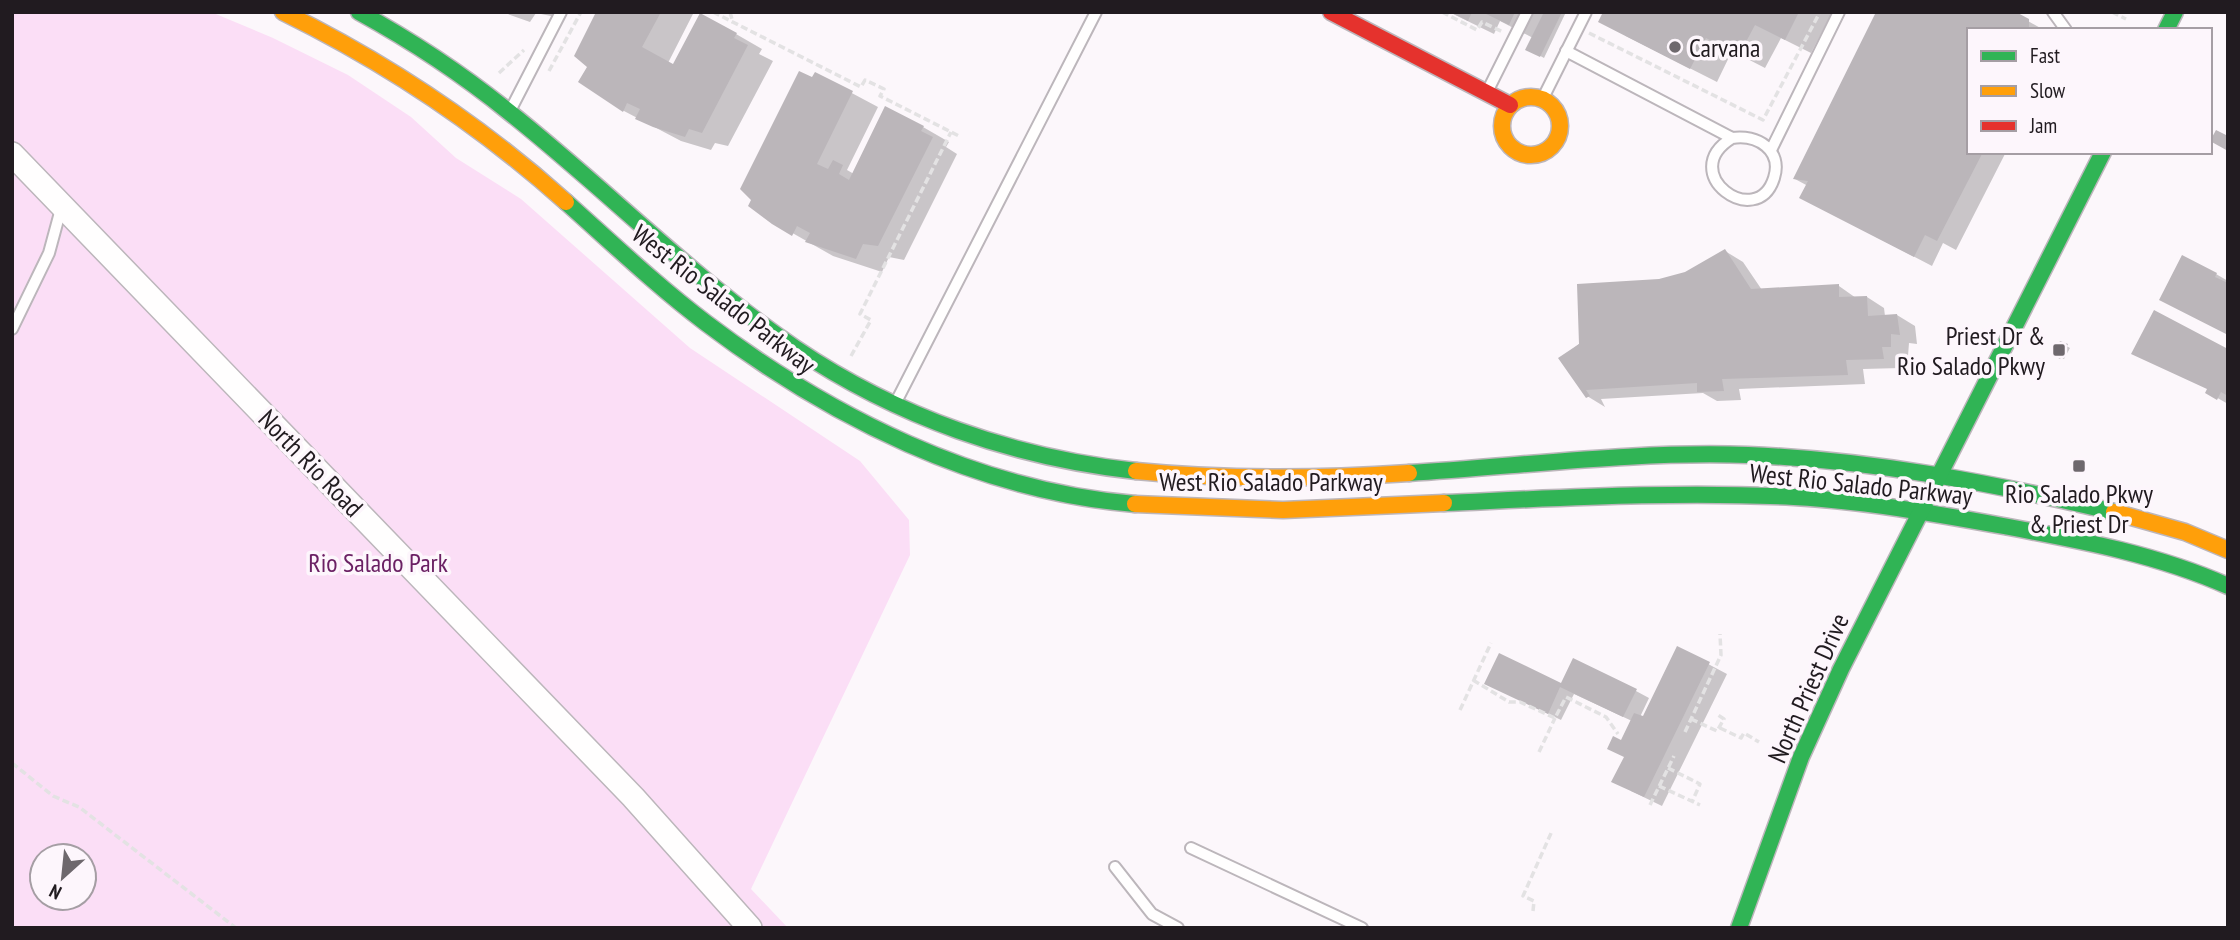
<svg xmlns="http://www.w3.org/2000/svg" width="2240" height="940" viewBox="0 0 2240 940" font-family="'PT Sans Narrow',sans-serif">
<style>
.green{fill:#fbdef6;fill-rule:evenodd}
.shadow{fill:#0003}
.building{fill:#bbb6ba}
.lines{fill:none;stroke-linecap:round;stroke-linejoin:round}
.lane-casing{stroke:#bcb6bb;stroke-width:14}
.street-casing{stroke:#bcb6bb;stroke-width:26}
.fast-casing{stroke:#bcb6bb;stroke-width:19}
.slow-casing{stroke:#bcb6bb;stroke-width:19}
.jam-casing{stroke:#bcb6bb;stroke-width:19}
.path{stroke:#e3e2e3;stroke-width:3.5;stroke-dasharray:7 3.5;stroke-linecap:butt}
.lane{stroke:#fffefe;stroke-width:10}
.street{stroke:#fffefe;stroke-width:23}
.fast{stroke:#30b455;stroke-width:16}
.slow{stroke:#ff9f0a;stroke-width:16}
.jam{stroke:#e5322d;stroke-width:16}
.poi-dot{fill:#6e686d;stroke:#fdf6fc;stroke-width:2.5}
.labels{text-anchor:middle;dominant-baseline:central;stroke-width:7;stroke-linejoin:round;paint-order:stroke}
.poi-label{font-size:26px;fill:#211b20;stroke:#fdf6fc;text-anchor:start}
.street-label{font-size:26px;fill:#211b20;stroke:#fdf6fc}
.park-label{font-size:26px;fill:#6b2164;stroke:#fdf6fc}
</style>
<rect width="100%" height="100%" fill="#fcf7fb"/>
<path class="green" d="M12,12H211L273,38L348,75L411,117L456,158L521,199L690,348L860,461L909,520L910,555L751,889L788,928H12ZM42,856H84V898H42Z"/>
<g class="shadow">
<path d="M502,12H564L561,18L536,13L530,22Z"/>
<path d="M598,12H694L668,63L674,66L736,34L762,49L759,54L773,61L728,146L715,143L711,150L681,141L624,111L580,82L589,66Z"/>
<path d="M1449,12H1566L1544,58L1528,49L1533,38L1500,21L1494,34Z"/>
<path d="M1605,12H1832L1811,53L1781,38L1765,68L1732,51L1717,82L1626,36Z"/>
<path d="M1878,12L2028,21L2044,30H1969V152H2006L1956,250L1943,243L1932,266L1819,207L1808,186L1795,179Z"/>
<path d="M816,74L878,107L847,170L854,174L923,127L949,142L946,147L957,154L904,260L889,257L882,272L833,256L773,222Z"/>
<path d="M1725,251L1743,262L1762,290L1839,286L1856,298L1867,297L1884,308L1885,316L1897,315L1915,326L1917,344L1909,343L1908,356L1900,357L1901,368L1863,369L1865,384L1739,389L1741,400L1717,401L1703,393L1601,399L1605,407L1587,396L1561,358L1660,281L1685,274Z"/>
<path d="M2216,274L2228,281V334L2179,309Z"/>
<path d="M2061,343L2070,348L2064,359L2055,354Z"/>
<path d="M2228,351V404L2207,392Z"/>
<path d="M1678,648L1727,674L1662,806L1631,791L1622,743L1632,721L1574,694L1561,720L1499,690L1562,685L1636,691L1649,698L1640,717L1643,719Z"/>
</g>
<g class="building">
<path d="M596,12H661L642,47L673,64L700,13L737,33L734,38L748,45L702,133L689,129L685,137L653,127L635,119L640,109L627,103L623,112L578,82L587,67L574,56Z"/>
<path d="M1450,12H1472L1468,21Z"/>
<path d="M1482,12H1515L1509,25Z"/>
<path d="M1544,12H1562L1540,57L1525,50Z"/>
<path d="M1603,12H1799L1785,40L1755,25L1739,55L1706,38L1690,69L1598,22Z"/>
<path d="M1876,12H2016L2029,19V30H1969V152H1983L1937,241L1925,235L1914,257L1799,198L1808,181L1793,179Z"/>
<path d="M799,71L812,77L815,72L853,91L817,164L828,169L833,160L843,165L839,174L849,180L885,106L924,126L921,131L933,137L878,246L863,244L856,259L805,242L810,233L797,226L792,236L772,224L748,206L751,200L740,189Z"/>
<path d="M2216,130L2228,136V151L2210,141Z"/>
<path d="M1725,249L1751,289L1839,284V297L1867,296L1868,316L1897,314L1900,335L1891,334V347H1882L1884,359L1846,360L1848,375L1722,379L1724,391L1697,392V383L1586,390L1590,396L1586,398L1558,358L1579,344L1577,284L1659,279L1685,272Z"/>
<path d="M2182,255L2217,273L2215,277L2228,283V335L2159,300Z"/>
<path d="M2154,310L2228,349V396L2221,392L2217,400L2205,393L2207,389L2131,354Z"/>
<path d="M2060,341L2068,344L2060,359L2053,355Z"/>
<path d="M1677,646L1710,662L1644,797L1611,782L1624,757L1607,749L1613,736L1621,740L1634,713L1643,716Z"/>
<path d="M1499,653L1561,683L1573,658L1637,689L1623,717L1560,687L1548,714L1484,684Z"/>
</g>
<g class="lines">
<g class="lane-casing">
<g id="lane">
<path d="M2053,12L2066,30"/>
<path d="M1566,51L1732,138C1757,134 1783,150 1774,178C1757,232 1675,173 1732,138"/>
<path d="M1489,88L1527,12"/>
<path d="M1542,100L1586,12"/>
<path d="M511,109L561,12"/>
<path d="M1771,150L1839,12"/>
<path d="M12,329L49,253L62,205"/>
<path d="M896,402L1096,12"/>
<path d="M1191,848L1362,928"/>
<path d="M1115,867L1152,914L1178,928"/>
</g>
</g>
<g class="street-casing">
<path id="street" d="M12,154L633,797L750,928"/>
</g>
<g class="fast-casing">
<g id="fast">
<path d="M359,12C412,41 462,74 509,112C606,189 692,278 795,348C897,417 1015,458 1136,471"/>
<path d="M2166,30L2175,12"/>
<path d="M566,202C612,243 657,286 706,323C830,417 978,491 1135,504"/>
<path d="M1409,473C1522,466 1635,451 1748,455C1872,460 1993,483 2114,512"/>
<path d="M1444,503C1560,498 1677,491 1794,497C1866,501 1937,514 2009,527C2084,541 2158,555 2228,586"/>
<path d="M1739,928L1801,757L1841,669L2103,152"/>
</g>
</g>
<g class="slow-casing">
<g id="slow">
<path d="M283,12C387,63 479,124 566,202"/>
<circle cx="1531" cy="126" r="29"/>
<path d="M1136,471C1227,480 1318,479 1409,473"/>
<path d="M1135,504L1283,510L1444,503"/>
<path d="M2114,512L2185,532L2228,550"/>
</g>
</g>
<g class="jam-casing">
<path id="jam" d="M1331,12L1510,105"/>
</g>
<g class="path">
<path d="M713,12L861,87L865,80L884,89L880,96L961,137"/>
<path d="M730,12L733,23"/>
<path d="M1442,12L1477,30L1482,22L1503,32"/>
<path d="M2112,12L2126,19"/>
<path d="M1589,33L1763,120L1820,12"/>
<path d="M549,71L581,12"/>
<path d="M499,73L524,50"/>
<path d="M851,356L871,320L860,314L951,132"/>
<path d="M1473,680L1509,702H1520L1555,718L1566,697L1606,717L1618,734"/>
<path d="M1460,710L1491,643"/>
<path d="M1691,719L1717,731L1724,719L1718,715"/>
<path d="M1720,728L1741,738L1744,733L1759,742"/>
<path d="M1685,732L1721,655L1720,634"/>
<path d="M1539,752L1555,718"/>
<path d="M12,763L53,796L79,807L236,928"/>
<path d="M1668,768L1700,784L1692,802"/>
<path d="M1659,786L1700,805"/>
<path d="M1650,805L1674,756"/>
<path d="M1533,911L1534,901L1523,896L1552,831"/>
</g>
<use href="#lane" class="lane"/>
<use href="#street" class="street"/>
<use href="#fast" class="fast"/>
<use href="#slow" class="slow"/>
<use href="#jam" class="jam"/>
</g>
<g class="poi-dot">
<circle cx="1675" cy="47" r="7"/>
<rect x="2052" y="343" width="14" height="14" rx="3.5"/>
<rect x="2072" y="459" width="14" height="14" rx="3.5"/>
</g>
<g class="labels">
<g class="poi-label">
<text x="1689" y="47">Carvana</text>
<text x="2045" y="335" text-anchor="end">Priest Dr &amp;<tspan x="2045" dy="30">Rio Salado Pkwy</tspan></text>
<text x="2079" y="493" text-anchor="middle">Rio Salado Pkwy<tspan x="2079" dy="30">&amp; Priest Dr</tspan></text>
</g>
<g class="street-label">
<text transform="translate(724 299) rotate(38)">West Rio Salado Parkway</text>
<text transform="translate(311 463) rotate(46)">North Rio Road</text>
<text x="1271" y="481">West Rio Salado Parkway</text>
<text transform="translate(1861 484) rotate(6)">West Rio Salado Parkway</text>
<text transform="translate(1808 688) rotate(-66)">North Priest Drive</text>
</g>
<g class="park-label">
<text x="378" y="562">Rio Salado Park</text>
</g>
</g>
<rect width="2240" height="940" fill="none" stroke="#211b20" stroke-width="28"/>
<rect x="1967" y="28" width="245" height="126" fill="#fdf6fc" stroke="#a59ea4" stroke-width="2"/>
<rect x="1981" y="51" width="35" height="10" fill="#30b455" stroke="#a59ea4" stroke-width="2"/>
<text x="2030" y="63" font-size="21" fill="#211b20">Fast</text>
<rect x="1981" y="86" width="35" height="10" fill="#ff9f0a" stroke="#a59ea4" stroke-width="2"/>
<text x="2030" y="98" font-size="21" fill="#211b20">Slow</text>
<rect x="1981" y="121" width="35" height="10" fill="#e5322d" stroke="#a59ea4" stroke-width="2"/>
<text x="2030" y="133" font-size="21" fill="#211b20">Jam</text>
<g transform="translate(63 877) rotate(207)"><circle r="33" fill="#fdf6fc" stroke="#a59ea4" stroke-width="2"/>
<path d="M0-5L12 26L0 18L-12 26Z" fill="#6e686d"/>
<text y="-10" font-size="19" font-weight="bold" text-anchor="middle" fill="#211b20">N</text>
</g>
</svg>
